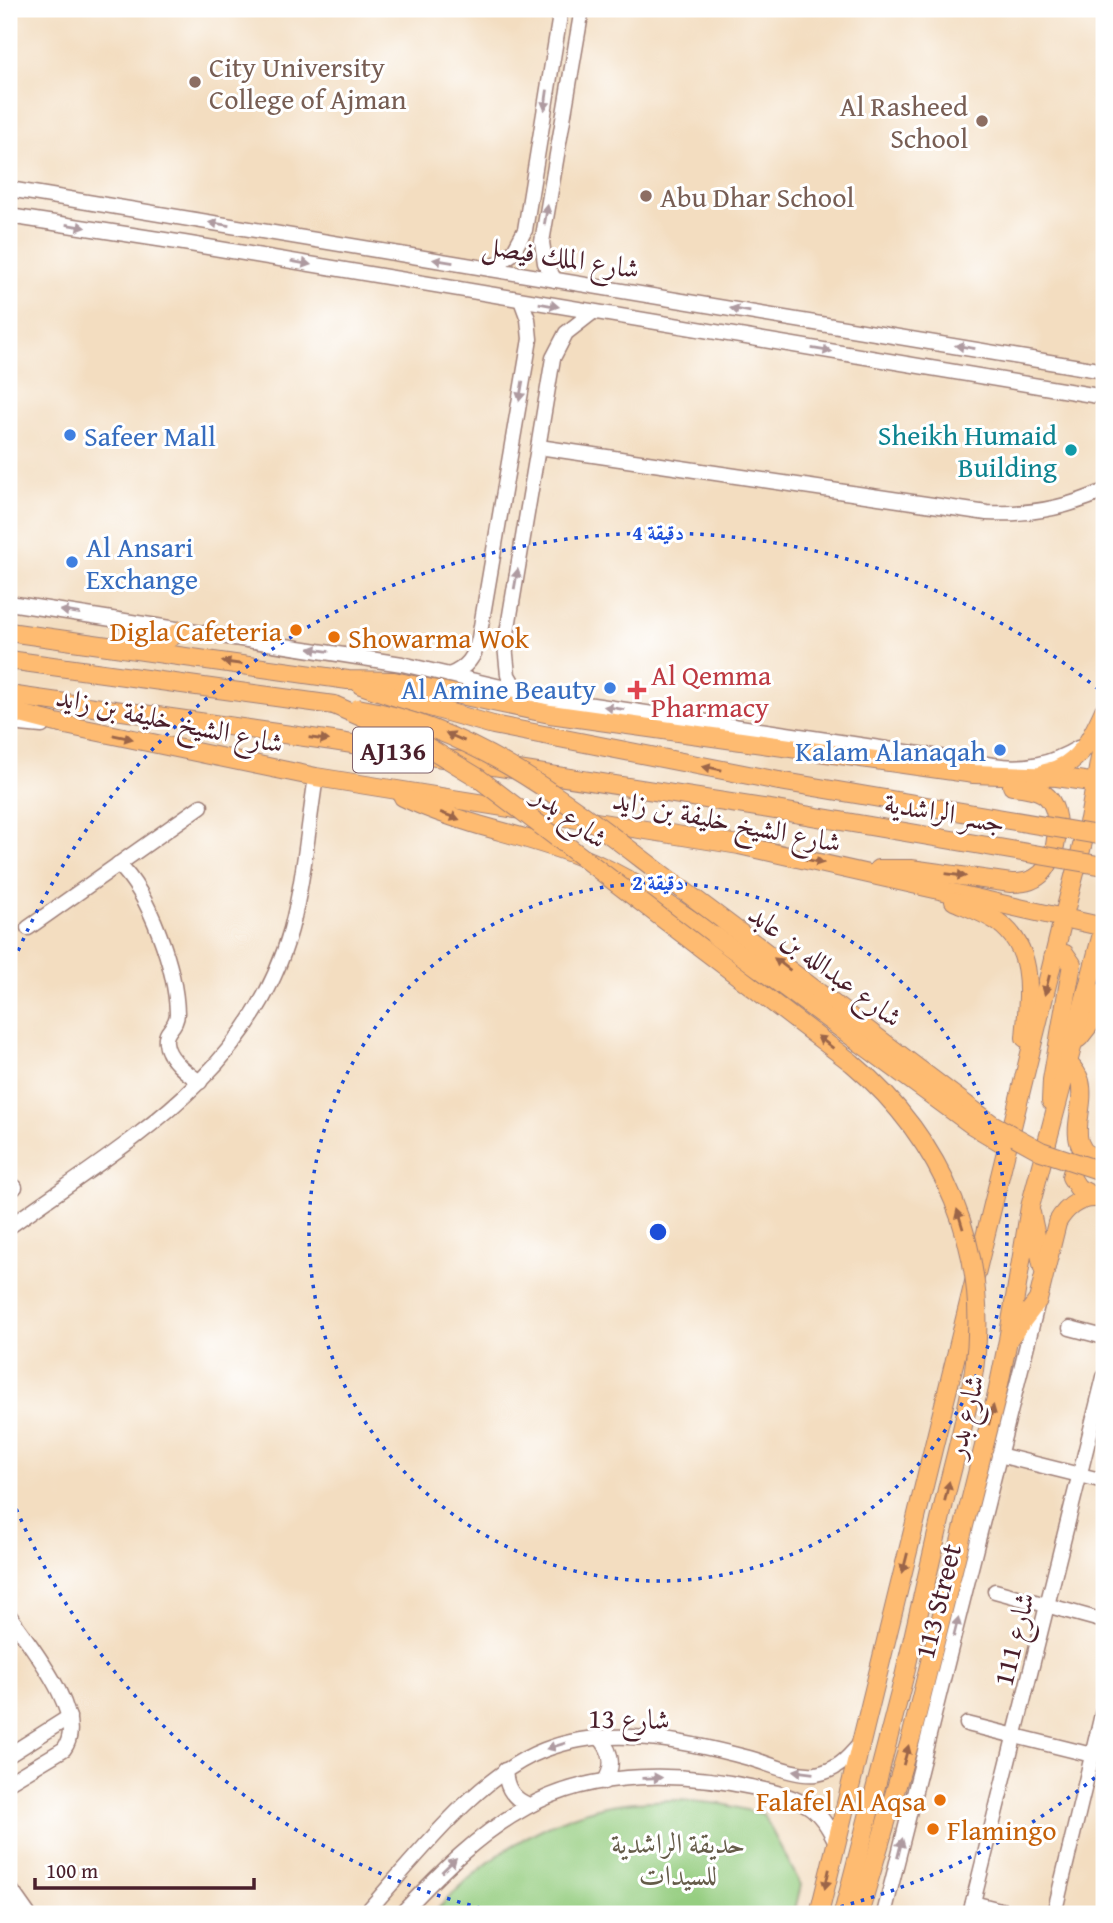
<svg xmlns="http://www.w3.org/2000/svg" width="1113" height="1923" viewBox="0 0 1113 1923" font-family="'Gentium Book Plus',Amiri,serif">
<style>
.green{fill:#96ce81;stroke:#707656;stroke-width:2}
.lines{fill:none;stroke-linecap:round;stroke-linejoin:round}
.minor-casing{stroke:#9e7e76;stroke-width:17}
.major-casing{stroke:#9e7e76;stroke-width:20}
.minor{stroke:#fff;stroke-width:14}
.major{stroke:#febb71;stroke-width:18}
.major-bridge-casing{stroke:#9e7e76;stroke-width:20;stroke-linecap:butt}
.major-bridge{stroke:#febb71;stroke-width:18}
.oneway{fill:#ae9aa0}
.oneway2{fill:#9b654a}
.ring{fill:none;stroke:#1d4ed8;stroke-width:3.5;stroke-dasharray:3.5 7}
.education-dot{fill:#8d6e63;stroke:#fff;stroke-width:2.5}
.shop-dot{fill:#3f7fe0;stroke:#fff;stroke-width:2.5}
.culture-dot{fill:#0f9aa8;stroke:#fff;stroke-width:2.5}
.food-dot{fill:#e8710a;stroke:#fff;stroke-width:2.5}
.health-dot{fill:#e0444e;stroke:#fff;stroke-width:2.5}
.labels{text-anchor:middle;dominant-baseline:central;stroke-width:6;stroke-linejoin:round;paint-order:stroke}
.shield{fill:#fff;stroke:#80626b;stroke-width:2}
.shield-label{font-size:26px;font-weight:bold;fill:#4a1f2b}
.education-label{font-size:28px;fill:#785e54;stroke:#fff;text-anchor:start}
.street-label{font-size:28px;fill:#4a1f2b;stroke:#fff}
.culture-label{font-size:28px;fill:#0d838f;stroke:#fff;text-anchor:end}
.shop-label{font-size:28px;fill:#366cbe;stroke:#fff;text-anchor:start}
.food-label{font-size:28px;fill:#c56008;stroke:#fff;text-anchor:end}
.health-label{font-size:28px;fill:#be3a42;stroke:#fff;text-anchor:start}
.park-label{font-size:28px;fill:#655c49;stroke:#fff}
.centre{fill:#1d4ed8;stroke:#fff;stroke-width:3.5}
.ring-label{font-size:21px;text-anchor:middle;font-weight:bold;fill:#1d4ed8;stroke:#fff;stroke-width:6;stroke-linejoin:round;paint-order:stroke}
</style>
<rect width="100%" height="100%" fill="#fff"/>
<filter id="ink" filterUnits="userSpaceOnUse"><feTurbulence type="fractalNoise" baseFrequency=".0143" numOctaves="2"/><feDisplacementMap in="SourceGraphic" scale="14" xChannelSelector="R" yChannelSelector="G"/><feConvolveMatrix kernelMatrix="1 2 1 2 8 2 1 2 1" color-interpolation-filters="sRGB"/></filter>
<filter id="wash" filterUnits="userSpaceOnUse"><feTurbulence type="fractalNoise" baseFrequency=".00686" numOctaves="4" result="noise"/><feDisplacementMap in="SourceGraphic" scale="28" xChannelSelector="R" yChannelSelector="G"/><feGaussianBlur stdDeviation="1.57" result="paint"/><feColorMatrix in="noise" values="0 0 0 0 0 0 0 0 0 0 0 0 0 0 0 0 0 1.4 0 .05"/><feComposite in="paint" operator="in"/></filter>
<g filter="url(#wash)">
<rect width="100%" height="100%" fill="#f3ddc0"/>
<path class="green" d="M680,1800L722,1804L763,1814L801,1885L794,1914H433C478,1865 529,1827 594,1809C621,1801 651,1801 680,1800Z"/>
</g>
<g filter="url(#ink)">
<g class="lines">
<g class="minor-casing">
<g id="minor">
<path d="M9,189L1104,371"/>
<path d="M9,216L184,243L1104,397"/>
<path d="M490,269L512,254L525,230L561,9"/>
<path d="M555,280L545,263L542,242L582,9"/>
<path d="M539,447L987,513C1027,515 1067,508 1104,491"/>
<path d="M9,603L402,664L553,699L993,765C1025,770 1051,764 1078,748"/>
<path d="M449,675C467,668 475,657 479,638L530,339L528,319L521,300"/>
<path d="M518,692L508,675L505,645L553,358L566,333L593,312"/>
<path d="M9,723L42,726"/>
<path d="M118,864C150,894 176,970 177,1013C177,1028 164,1030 166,1042C167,1059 188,1074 200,1082"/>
<path d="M28,928L201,806"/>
<path d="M9,1192L15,1187"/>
<path d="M9,1227C123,1144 251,1076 291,929C304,880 308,827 316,777"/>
<path d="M1070,1328L1104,1337"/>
<path d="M999,1455L1104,1481"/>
<path d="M995,1591L1104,1621"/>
<path d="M9,1615C28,1643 89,1716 64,1749L9,1782"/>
<path d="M967,1724L1092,1755"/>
<path d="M599,1737C612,1751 615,1766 604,1782"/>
<path d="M9,1755L69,1717"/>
<path d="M505,1770C506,1788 513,1799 529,1805"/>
<path d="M9,1887L28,1914"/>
<path d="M973,1903L1016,1914"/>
<path d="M365,1914C414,1860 476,1776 544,1750C608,1724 685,1741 749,1758C770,1764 794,1776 816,1774C836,1771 847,1759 859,1745"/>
<path d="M401,1914C439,1874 477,1834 527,1807C595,1769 682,1772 756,1788C775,1792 796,1797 811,1808C823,1817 829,1829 836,1842"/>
<path d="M884,1914L1037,1305"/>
<path d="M970,1914L1104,1377"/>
<path d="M1054,1914L1104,1706"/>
</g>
</g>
<g class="major-casing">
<g id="major">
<path d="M9,632L348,680L394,681L550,714L974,774L1057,777L1104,784"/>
<path d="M150,651L182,630"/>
<path d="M9,660L334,705"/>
<path d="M361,685L405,700L493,725L779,781"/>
<path d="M9,695L333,741L776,810"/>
<path d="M9,711L56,723L316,777L739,845L1104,927"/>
<path d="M1045,773C1079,766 1091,739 1104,710"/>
<path d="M403,797C458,824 519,833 576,855C627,875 671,906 715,936"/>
<path d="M878,869H911L1011,883C1022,883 1032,882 1041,874C1058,858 1065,809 1044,794C1035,788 1023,787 1012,786"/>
<path d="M954,901C968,907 985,913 998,922C1037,950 1028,997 1025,1038"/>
<path d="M1079,1038L1090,1024L1104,991"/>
<path d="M1068,1063C1074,1069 1078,1074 1080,1081C1088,1112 1058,1148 1104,1163"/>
<path d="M1051,1101L1052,1080L1072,964L1065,954L1056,955L1053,958"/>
<path d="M1093,1162C1081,1162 1073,1164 1071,1177L1078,1188L1098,1198"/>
<path d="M1031,1213L1043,1268"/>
<path d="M1010,1337L1038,1300L1057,1223C1067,1205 1083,1195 1104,1199"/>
<path d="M819,1914L1063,919L1089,819L1104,735"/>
<path d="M843,1914L904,1677"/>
<path d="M859,1914L912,1734L997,1394L1008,1340L1030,1207L1104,926"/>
</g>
</g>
<use href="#minor" class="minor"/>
<use href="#major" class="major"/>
<g class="major-bridge-casing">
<g id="major-bridge">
<path d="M334,705L421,743L477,777L852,1063C943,1140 991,1250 974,1370C968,1411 957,1450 947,1490C933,1552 918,1614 904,1677"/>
<path d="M358,708C486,730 582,815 683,890C787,967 888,1047 992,1124L1041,1151L1104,1172"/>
<path d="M779,781L1104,836"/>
<path d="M776,810L1104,866"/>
<path d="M715,936L972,1125L1002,1143"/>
</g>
</g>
<use href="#major-bridge" class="major-bridge"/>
</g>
<defs><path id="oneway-solid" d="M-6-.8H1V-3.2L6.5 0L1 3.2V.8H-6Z" transform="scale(1.75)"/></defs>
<g class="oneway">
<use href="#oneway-solid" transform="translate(546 100) rotate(98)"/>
<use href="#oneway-solid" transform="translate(546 215) rotate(-80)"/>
<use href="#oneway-solid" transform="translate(219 224) rotate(-171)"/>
<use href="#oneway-solid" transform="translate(76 226) rotate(9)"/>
<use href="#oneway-solid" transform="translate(443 261) rotate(-171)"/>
<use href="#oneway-solid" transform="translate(301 263) rotate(10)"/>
<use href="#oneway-solid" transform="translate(549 305) rotate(10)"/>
<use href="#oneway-solid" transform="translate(740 310) rotate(-170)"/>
<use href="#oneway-solid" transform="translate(965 347) rotate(-171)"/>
<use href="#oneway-solid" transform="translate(822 350) rotate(9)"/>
<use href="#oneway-solid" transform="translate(521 391) rotate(100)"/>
<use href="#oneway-solid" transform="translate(516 579) rotate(-80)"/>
<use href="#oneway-solid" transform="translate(70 612) rotate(-171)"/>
<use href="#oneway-solid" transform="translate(319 650) rotate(-171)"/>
<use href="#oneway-solid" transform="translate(614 708) rotate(-171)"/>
<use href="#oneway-solid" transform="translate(956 1627) rotate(-76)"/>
<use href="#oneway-solid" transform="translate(556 1746) rotate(163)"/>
<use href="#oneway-solid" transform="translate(803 1772) rotate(-173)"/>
<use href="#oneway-solid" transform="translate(652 1778) rotate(-2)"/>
<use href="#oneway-solid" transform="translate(900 1848) rotate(-76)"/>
<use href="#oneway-solid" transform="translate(449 1865) rotate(-44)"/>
</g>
<g class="oneway2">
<use href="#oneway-solid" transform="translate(232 663) rotate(-172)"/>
<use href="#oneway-solid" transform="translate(123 737) rotate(12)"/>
<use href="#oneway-solid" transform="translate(455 737) rotate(-157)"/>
<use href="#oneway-solid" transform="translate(319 739) rotate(8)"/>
<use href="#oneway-solid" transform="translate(712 768) rotate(-169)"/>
<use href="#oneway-solid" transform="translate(450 816) rotate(20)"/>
<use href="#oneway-solid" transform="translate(814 861) rotate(12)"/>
<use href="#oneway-solid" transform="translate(956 875) rotate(8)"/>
<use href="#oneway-solid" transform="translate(782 964) rotate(-143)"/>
<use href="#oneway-solid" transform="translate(1047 985) rotate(104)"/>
<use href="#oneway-solid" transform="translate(825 1042) rotate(-143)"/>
<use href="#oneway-solid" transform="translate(960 1219) rotate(-107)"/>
<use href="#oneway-solid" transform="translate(991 1415) rotate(-76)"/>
<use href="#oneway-solid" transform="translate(947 1491) rotate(-77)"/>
<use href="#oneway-solid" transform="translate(905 1563) rotate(104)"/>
<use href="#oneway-solid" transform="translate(906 1755) rotate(-75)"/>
<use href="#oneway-solid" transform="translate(827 1879) rotate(103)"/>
</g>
</g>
<g class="ring">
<circle cx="658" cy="1232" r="349"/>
<path d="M1103 1771A699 699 0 0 1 815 1913M501 1913A699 699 0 0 1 10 1494M10 970A699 699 0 0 1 1103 693"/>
</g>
<g class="education-dot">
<circle cx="195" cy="82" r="7"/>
<circle cx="982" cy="121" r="7"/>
<circle cx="646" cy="196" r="7"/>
</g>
<g class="shop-dot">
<circle cx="70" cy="435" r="7"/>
<circle cx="72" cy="562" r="7"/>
<circle cx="610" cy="688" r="7"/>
<circle cx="1000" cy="750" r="7"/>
</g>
<circle class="culture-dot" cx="1071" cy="450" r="7"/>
<g class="food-dot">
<circle cx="296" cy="630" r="7"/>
<circle cx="334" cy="637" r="7"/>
<circle cx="940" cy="1800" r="7"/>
<circle cx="933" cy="1829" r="7"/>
</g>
<path class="health-dot" d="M633.5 679.5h7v7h7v7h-7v7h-7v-7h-7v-7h7z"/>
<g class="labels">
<rect class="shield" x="353" y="727.5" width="80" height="45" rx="5"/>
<g class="shield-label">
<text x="393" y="750">AJ136</text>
</g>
<g class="education-label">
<text x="209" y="66">City University<tspan x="209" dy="32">College of Ajman</tspan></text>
<text x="968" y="105" text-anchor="end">Al Rasheed<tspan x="968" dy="32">School</tspan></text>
<text x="660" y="196">Abu Dhar School</text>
</g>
<g class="street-label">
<text transform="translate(561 256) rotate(9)">شارع الملك فيصل</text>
<text transform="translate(170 719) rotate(12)">شارع الشيخ خليفة بن زايد</text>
<text transform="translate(945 812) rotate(10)">جسر الراشدية</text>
<text transform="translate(571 816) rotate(37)">شارع بدر</text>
<text transform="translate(727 820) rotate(11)">شارع الشيخ خليفة بن زايد</text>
<text transform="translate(826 965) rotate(37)">شارع عبدالله بن عابد</text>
<text transform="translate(964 1416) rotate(-76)">شارع بدر</text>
<text transform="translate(937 1601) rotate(-76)">113 Street</text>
<text transform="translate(1013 1639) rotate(-76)">شارع 111</text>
<text transform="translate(629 1718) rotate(1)">شارع 13</text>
</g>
<g class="culture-label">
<text x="1057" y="434">Sheikh Humaid<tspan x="1057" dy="32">Building</tspan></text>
</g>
<g class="shop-label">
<text x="84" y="435">Safeer Mall</text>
<text x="86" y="546">Al Ansari<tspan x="86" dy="32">Exchange</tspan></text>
<text x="596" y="688" text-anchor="end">Al Amine Beauty</text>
<text x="986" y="750" text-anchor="end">Kalam Alanaqah</text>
</g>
<g class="food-label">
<text x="282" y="630">Digla Cafeteria</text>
<text x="348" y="637" text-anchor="start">Showarma Wok</text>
<text x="926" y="1800">Falafel Al Aqsa</text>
<text x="947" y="1829" text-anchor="start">Flamingo</text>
</g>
<g class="health-label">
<text x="651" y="674">Al Qemma<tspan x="651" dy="32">Pharmacy</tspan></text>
</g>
<g class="park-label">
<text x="678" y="1842">حديقة الراشدية<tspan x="678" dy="32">للسيدات</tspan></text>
</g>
</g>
<circle cx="658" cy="1232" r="10" class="centre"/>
<g class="ring-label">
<text x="658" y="540">4 دقيقة</text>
<text x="658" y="890">2 دقيقة</text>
</g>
<rect width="1113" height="1923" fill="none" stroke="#fff" stroke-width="35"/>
<path d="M35 1878v10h219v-10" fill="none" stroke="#4a1f2b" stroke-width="3.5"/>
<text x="46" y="1878" font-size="21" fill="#4a1f2b" stroke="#ffffff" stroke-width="5" paint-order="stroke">100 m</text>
</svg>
